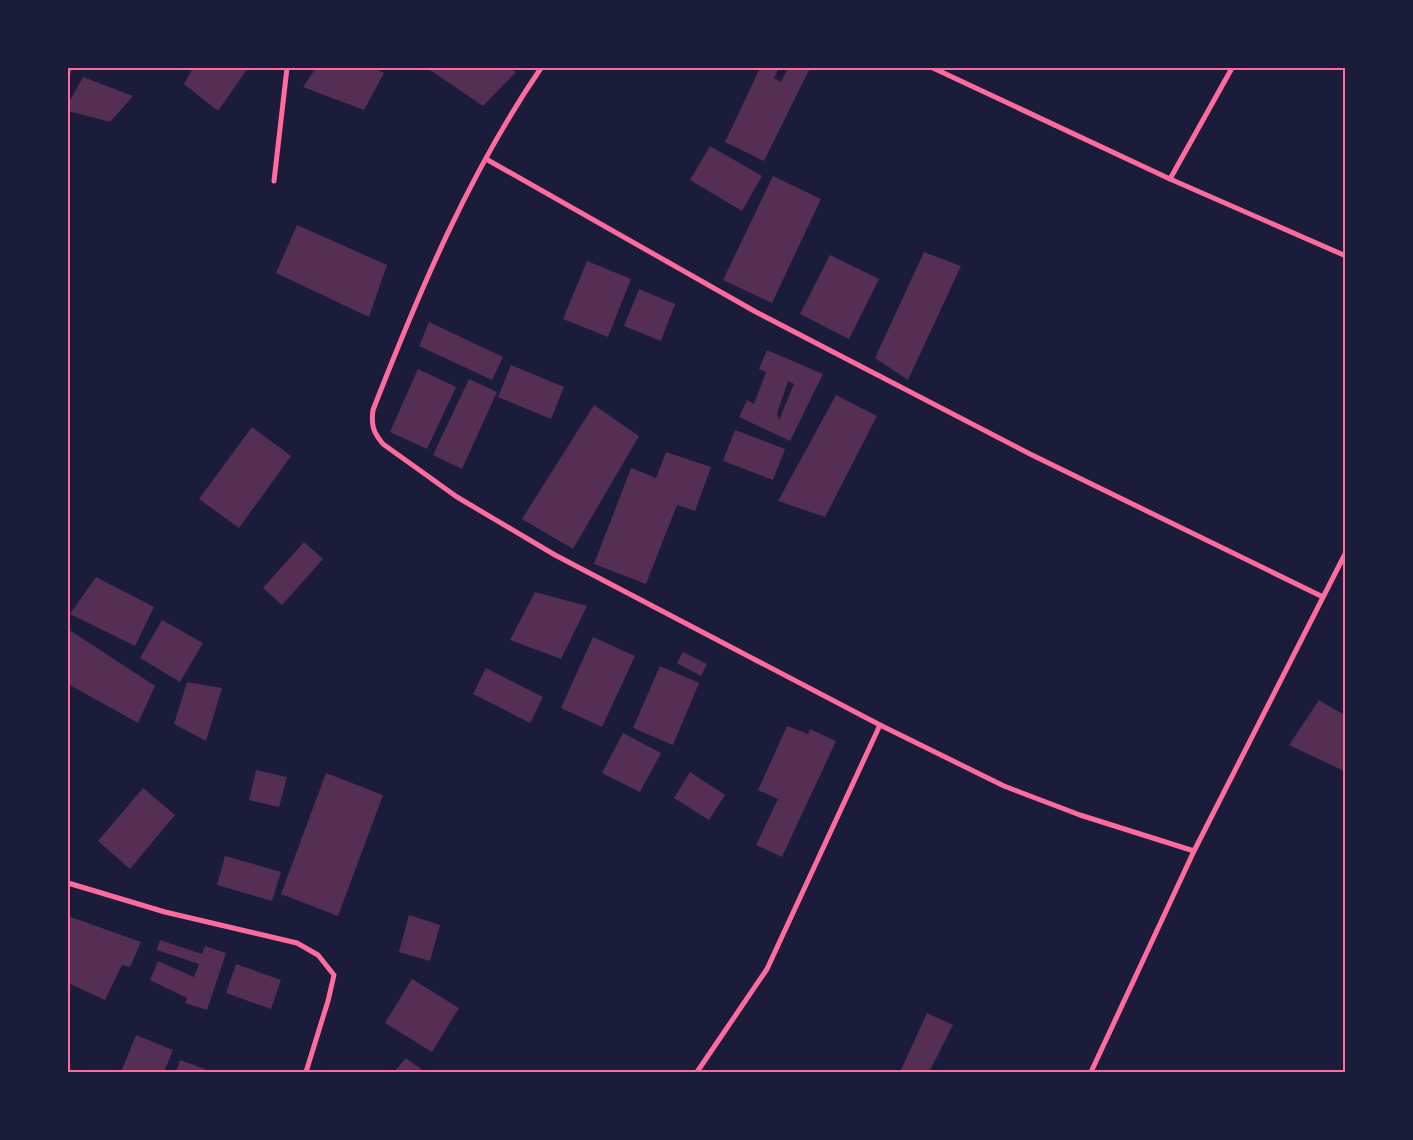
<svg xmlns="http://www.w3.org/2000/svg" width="1413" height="1140" viewBox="0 0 1413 1140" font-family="Signika,sans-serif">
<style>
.building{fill:#542f53;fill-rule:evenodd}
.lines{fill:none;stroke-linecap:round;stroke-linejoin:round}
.minor{stroke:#ff6b9d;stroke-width:5}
.neatline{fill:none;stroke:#ff6b9d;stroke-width:2}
</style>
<rect width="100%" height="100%" fill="#1b1b3a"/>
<g class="building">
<path d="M68,68H73L68,79Z"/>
<path d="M193,68H248L218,111L184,84Z"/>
<path d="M316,68H375L384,73L364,110L303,87Z"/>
<path d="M427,68H509L516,72L483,106Z"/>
<path d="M760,68H779L774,78L781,82L788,68H810L764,161L725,142Z"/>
<path d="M83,77L133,96L110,122L68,111V104Z"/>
<path d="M710,146L762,176L742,211L690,180Z"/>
<path d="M773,176L821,199L772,303L723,280Z"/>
<path d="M297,225L387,265L369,317L276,273Z"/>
<path d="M924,252L961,266L908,380L875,358Z"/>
<path d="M830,255L879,279L849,339L800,314Z"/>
<path d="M587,261L631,279L608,337L563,319Z"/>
<path d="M639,289L675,304L661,341L624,326Z"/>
<path d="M429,322L503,357L492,380L419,346Z"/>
<path d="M767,350L823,374L790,441L739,417L747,400L754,404L766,372L759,369ZM788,381L794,384L779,420L777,414Z"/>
<path d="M511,365L564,387L551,419L498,397Z"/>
<path d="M418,369L456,387L427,449L390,432Z"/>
<path d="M469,379L497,392L462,469L433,455Z"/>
<path d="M836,395L877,416L825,517L778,501Z"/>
<path d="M594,405L639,436L573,549L522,519Z"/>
<path d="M252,427L291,456L239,528L199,499Z"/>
<path d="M735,430L785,449L773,480L723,461Z"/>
<path d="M666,452L711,467L695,511L677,505L646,584L594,564L631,468L656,478Z"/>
<path d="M304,542L323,559L282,605L263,588Z"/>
<path d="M96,577L154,607L135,646L70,614Z"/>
<path d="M535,592L587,606L561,659L510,640Z"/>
<path d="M162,620L203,643L180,682L140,658Z"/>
<path d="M71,631L155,686L138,723L68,684V636Z"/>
<path d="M593,637L635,656L602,727L561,708Z"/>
<path d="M683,652L707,664L701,676L677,663Z"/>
<path d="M660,666L699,683L673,745L633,728Z"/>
<path d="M486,668L543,697L530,723L473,694Z"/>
<path d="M187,682L222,688L206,741L174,724Z"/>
<path d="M1319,700L1346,716V772L1289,745Z"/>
<path d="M787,726L808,734L810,729L836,741L782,857L756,845L778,799L758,790Z"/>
<path d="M623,733L661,753L640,792L602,773Z"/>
<path d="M256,770L287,777L279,807L249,800Z"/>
<path d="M690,772L725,795L709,820L674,798Z"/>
<path d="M326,773L383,795L338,916L281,894Z"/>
<path d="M143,788L175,815L130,869L98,841Z"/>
<path d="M225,856L281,872L272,901L217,885Z"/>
<path d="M409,915L440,925L430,961L399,952Z"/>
<path d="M68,916L141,942L130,967L122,965L105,1000L68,983Z"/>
<path d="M160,940L202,954L205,946L226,953L207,1010L185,1003L187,998L150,980L158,961L194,977L199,964L157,950Z"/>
<path d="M236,964L281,980L271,1009L226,993Z"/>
<path d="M412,979L459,1008L432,1052L385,1023Z"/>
<path d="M927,1013L953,1025L929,1072H900Z"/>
<path d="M136,1035L173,1050L164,1072H121Z"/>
<path d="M406,1058L425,1072H394Z"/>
<path d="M180,1060L213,1072H176Z"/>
</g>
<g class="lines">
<g class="minor">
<path d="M541,68C469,173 419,292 373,410C371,425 373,432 383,444L457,497L555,555L880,725L1004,786L1080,815L1194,851"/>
<path d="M933,68L1170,179L1346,256"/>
<path d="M486,159L756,312L1030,454L1321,596"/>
<path d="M1170,179L1232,68"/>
<path d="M274,181L287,68"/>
<path d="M68,883L165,912L297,943L318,955L334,975L328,1001L306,1072"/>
<path d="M697,1072L767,969L880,725"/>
<path d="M1091,1072L1194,851L1346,552"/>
</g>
</g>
<rect width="1413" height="1140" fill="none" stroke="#1b1b3a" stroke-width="138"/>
<rect x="69" y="69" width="1275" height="1002" class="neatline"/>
</svg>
